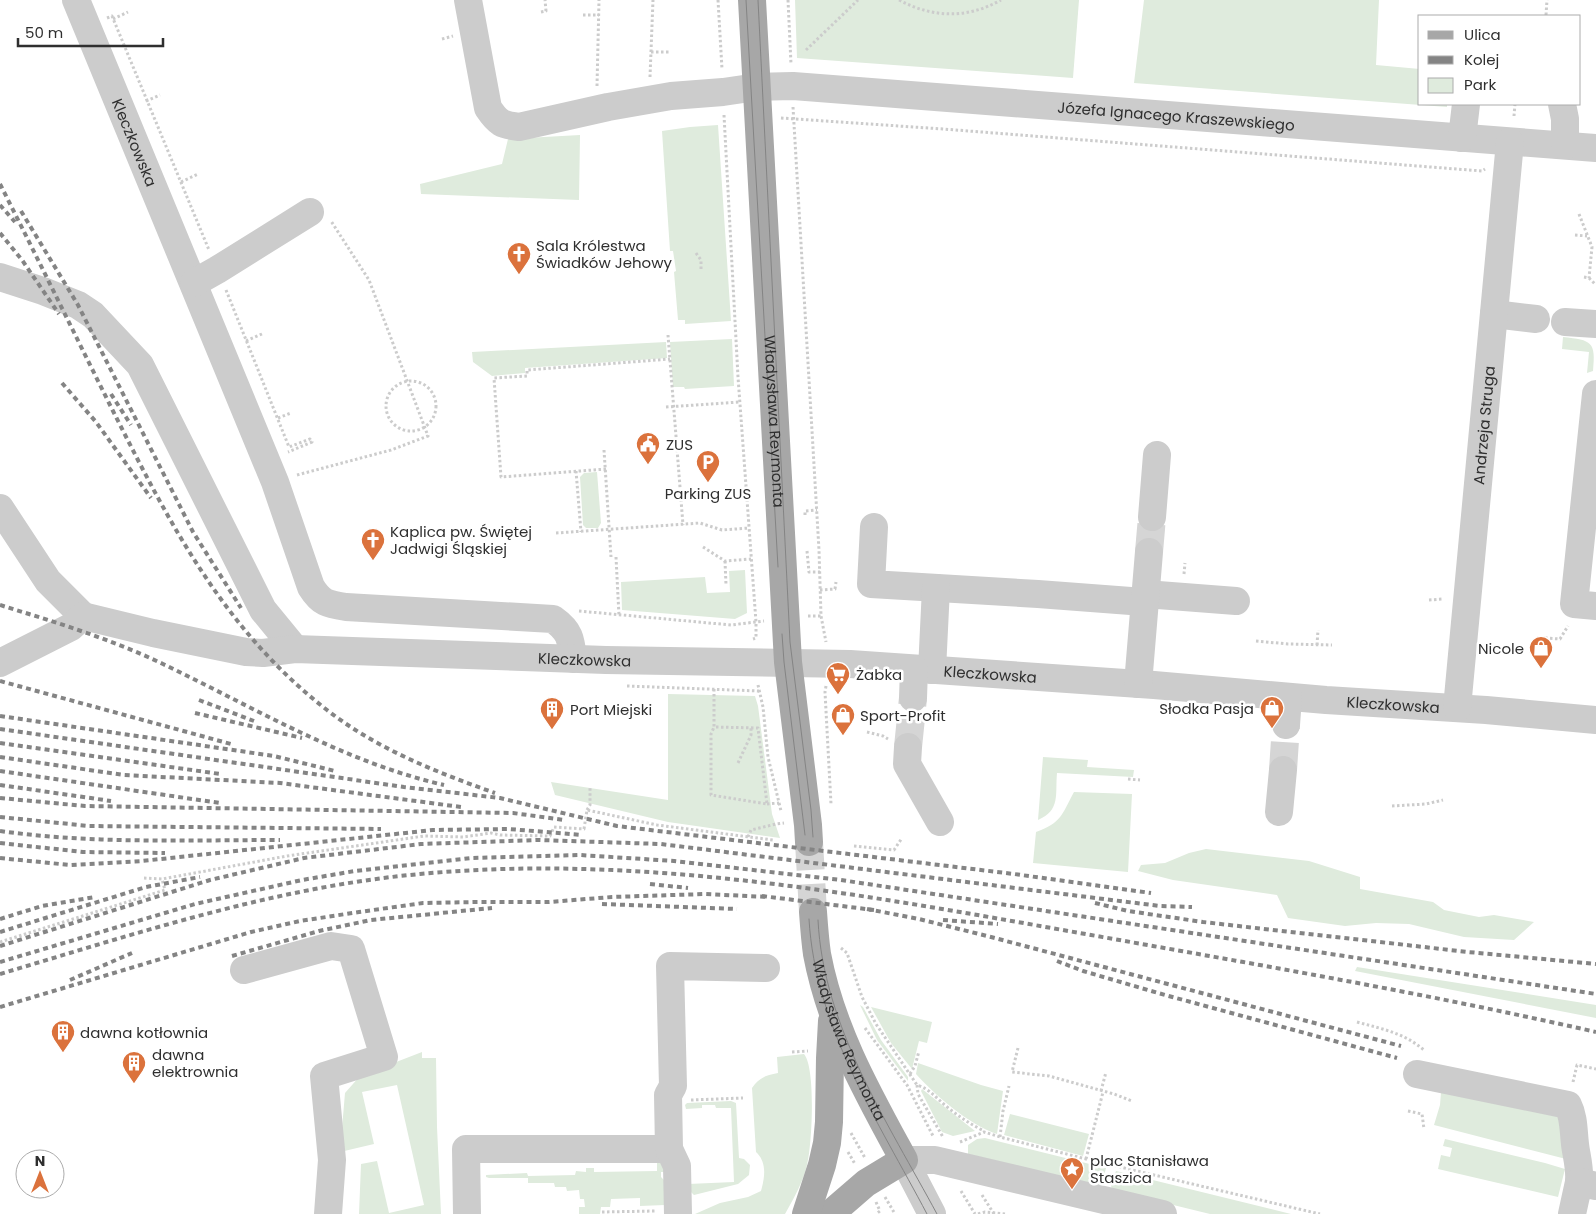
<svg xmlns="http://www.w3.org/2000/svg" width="1596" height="1214" viewBox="0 0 1596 1214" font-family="Poppins,sans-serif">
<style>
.green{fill:#dfebdd}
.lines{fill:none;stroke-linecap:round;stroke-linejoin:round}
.minor-tunnel{stroke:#d5d5d5;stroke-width:28;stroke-dasharray:28 14;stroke-linecap:butt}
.major-tunnel{stroke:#d5d5d5;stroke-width:28;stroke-dasharray:28 14;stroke-linecap:butt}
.path{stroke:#ccc;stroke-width:3;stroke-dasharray:2.5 2.5;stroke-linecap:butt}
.minor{stroke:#ccc;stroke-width:28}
.major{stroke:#a7a7a7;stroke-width:28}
.tram{stroke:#848484;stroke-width:1}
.rail{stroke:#848484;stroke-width:4;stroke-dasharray:5 4;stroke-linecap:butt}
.labels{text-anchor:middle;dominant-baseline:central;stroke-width:5;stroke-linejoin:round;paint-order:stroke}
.street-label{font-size:15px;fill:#2f2f2f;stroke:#fff}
.poi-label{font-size:15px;fill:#2f2f2f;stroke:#fff;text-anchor:start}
</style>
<rect width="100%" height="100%" fill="#fff"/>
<g class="green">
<path d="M795,0H1079L1073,78L797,58Z"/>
<path d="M1144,0H1379L1376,65L1420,69V104H1447V107L1134,83Z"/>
<path d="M718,125L731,321L685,324V320H678L674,272L676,271L673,251H670L662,131L690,127Z"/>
<path d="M580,135L579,200L421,194L420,184L502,164L508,139Z"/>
<path d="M1563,337C1592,340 1596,342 1593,371L1587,373L1589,352L1562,349Z"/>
<path d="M732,339L734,386L685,389L684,387H673L670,342Z"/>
<path d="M666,342L667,358L525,368V373L492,376L473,362L472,352Z"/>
<path d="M597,472L601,523L598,528H586L583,525L580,477L584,473Z"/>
<path d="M745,570L747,613L735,619L622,610L621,582L705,577L707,593L730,592L729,571Z"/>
<path d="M668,694L755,696L758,706L772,814L780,838L668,822L555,795L551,782L668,800Z"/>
<path d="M1043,757L1088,760L1087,767L1134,770L1133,777L1057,773C1055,794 1061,810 1038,820Z"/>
<path d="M1074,792L1132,794L1128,872L1033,863L1036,832C1062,822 1061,816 1074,792Z"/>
<path d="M1206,849L1309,861L1360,877V889L1433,902L1444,910L1479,917L1494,915L1534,922L1514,940L1464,937L1409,924L1376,923L1345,926L1288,918L1277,895L1173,880L1138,871L1141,865L1165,863L1189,853Z"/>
<path d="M1357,967L1596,1005V1018L1355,971Z"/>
<path d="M860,1005L863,1007L881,1040L908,1077V1081L877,1040Z"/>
<path d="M871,1007L932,1022L927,1043L919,1041L912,1069L891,1043Z"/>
<path d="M422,1052V1058H436L437,1127L441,1214H359L361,1164L377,1161L389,1213L424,1205L397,1085L362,1092L374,1144L340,1152L345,1093L360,1076Z"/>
<path d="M804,1054C816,1068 812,1146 807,1165C803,1182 794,1198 785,1214H695L720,1203L748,1197L761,1191C765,1177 767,1162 756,1152L752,1088C759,1078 766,1075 778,1073L777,1057Z"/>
<path d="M918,1063L981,1085L1003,1091L997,1134C968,1124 936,1096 916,1074Z"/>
<path d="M922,1089L975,1131L953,1136L942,1132L921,1091Z"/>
<path d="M1441,1092L1562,1116L1566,1159L1434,1125L1440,1105Z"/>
<path d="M731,1101L736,1103L739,1158L744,1159L750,1165L749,1175L738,1184L694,1195L688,1189V1184L734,1182L731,1108H716L715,1105H702V1108L686,1109L685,1105L687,1103Z"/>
<path d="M1010,1114L1089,1134L1083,1156L1004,1135Z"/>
<path d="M985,1138L1106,1168L1101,1187L968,1154V1145L977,1139Z"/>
<path d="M1445,1139L1545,1163L1565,1169L1558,1197L1438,1169L1441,1155L1450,1157L1452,1148L1443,1146Z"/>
<path d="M657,1161H667L665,1172H661V1177L667,1183L665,1205L640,1206V1198L611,1199L610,1207H601L600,1214H579V1207H585L584,1199H580L579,1190L567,1191L566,1187H555L554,1183H528V1178H489L486,1177V1175L527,1173L528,1176L575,1175L576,1171L586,1172V1168H594V1172L657,1171Z"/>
<path d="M1116,1171L1291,1214H1210L1112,1190L1111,1185Z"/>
</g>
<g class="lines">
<g class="minor-tunnel">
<path d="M1149,552L1152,517"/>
<path d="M908,747L913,698"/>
<path d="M1283,770L1286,725"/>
</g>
<path class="major-tunnel" d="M809,842L813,912"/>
<g class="path">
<path d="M718,0L722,69"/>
<path d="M788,0L791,64"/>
<path d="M899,0C933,18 967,19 1001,0"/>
<path d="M541,12L546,11L545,0"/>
<path d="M583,15H599"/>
<path d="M1546,15L1547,0"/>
<path d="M107,18L112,16L209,250"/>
<path d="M113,19L128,12"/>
<path d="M442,39L453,36"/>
<path d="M806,50L858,0"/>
<path d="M651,52H669"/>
<path d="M650,77L653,0"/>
<path d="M597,86L599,0"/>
<path d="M146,101L160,95"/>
<path d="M793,107L819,550L821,616L826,642"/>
<path d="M724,115L738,377L756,622V638L753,639"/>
<path d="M1514,116L1515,104"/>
<path d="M781,118L943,129L1482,171L1485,169"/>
<path d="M181,182L198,174"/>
<path d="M1579,214L1592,247L1589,278"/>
<path d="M1575,235L1587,236"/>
<path d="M696,253L701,260V269"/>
<path d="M1584,277L1589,278L1596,285"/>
<path d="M226,290L289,447L310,439L312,442L288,452"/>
<path d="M668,335L683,525"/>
<path d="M246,341L262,334"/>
<circle cx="411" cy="406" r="25"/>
<path d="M666,407L740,402"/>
<path d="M278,418L291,413"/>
<path d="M604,450L611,557"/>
<path d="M606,469L501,477L494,378L527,376V370L670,359"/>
<path d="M576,471L581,532"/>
<path d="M297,475L391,450L428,436L369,280L331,221"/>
<path d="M805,515V511L817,510"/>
<path d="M556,533L700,523L722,530L749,528"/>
<path d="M703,547L725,561L751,559"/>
<path d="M807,551L809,572H820"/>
<path d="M616,557L619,616"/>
<path d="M725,561L726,585"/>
<path d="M1184,574L1185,563"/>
<path d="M820,590L835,589L836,582"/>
<path d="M1429,600L1443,599"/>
<path d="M579,611L731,625L764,621"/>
<path d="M808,616H821"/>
<path d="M1256,641L1288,644L1332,645"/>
<path d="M1546,644V638L1560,639L1568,626"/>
<path d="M1317,645L1318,630"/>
<path d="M758,685L763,707L768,757L781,811"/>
<path d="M627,686L759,691"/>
<path d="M826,686L825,692L831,804"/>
<path d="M714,689V727L758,728L767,804L711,795V734L714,727"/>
<path d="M867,732L883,736L888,739"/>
<path d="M738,763L751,735V728"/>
<path d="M1128,779L1140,780"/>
<path d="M767,804L779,803"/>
<path d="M1392,806L1426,804L1443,800"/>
<path d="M587,810L590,805V788"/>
<path d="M748,837L751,830L776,824L784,823"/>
<path d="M854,846L894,850L902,838"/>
<path d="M144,878L162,879L287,856L424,836L463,837L491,833L500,835L550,836L554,827L584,829L587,810L657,825L773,840"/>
<path d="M0,942L165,890L162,879"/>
<path d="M841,948L847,953L862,997L876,1024L917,1085C930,1089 936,1098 946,1106C958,1116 970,1124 984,1131"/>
<path d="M1357,1022C1382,1029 1405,1033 1425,1051"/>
<path d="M865,1028L907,1085L933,1136"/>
<path d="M1018,1048L1012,1072L1049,1076L1114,1094L1132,1101"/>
<path d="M792,1052L808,1051"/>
<path d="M910,1074L915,1066L919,1051"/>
<path d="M1573,1082L1577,1065L1596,1069"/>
<path d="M917,1085L918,1094L943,1137"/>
<path d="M1101,1091L1106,1072"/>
<path d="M691,1100L743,1098"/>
<path d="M1408,1111L1422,1114L1424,1129"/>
<path d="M851,1133L865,1158"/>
<path d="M1000,1137L1003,1111L1009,1086"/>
<path d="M960,1142L984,1132L1000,1137L1086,1159L1320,1214"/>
<path d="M848,1152L855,1164"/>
<path d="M1086,1159L1103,1092"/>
<path d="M961,1191L975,1214"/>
<path d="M982,1195L994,1214"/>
<path d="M885,1197L895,1214"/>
<path d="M876,1202L880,1211L876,1214"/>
<path d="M602,1212L655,1211"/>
<path d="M978,1214L985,1212L1005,1214"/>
</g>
<g class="minor">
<path id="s1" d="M76,0L275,482L311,587C321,603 327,604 346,607L553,619C570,631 571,639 573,659"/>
<path id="s2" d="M468,0L488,108C498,123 502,125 519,127L608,107L671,96L723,92L757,87L793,86L1596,148"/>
<path d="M1562,104L1565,119V145"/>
<path d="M1462,138L1466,104"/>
<path d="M0,277L43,291L78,305L93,315L140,365L263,610L295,649"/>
<path d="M194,283L217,270L310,212"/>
<path d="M1494,314L1536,319"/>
<path d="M1565,322L1596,324"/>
<path d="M1596,394L1574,604L1596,606"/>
<path d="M0,508L48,581L83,616"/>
<path d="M1152,517L1157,455"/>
<path d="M874,527L871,584L1038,594L1144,602"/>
<path d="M1145,594L1236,601"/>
<path id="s3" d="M0,663L71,627L83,616L153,633L246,652L263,653L295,649L606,660L850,664L1154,685L1326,700L1486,710L1596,720"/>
<path d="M932,670L936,588"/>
<path d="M1138,684L1149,552"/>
<path d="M913,698L914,669"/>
<path id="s4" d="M1457,708L1510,142"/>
<path d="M1286,725L1288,697"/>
<path d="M908,747L907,764L940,822"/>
<path d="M1279,812L1283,770"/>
<path d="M244,970L331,946L351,949L384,1057L324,1076L332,1160L328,1214"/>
<path d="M1417,1074L1568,1105C1575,1119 1573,1135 1576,1151C1578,1162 1580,1171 1579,1182"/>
<path d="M467,1214L466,1149H669"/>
<path d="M678,1214L677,1166L669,1149L668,1095L673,1086L670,966L766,968"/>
<path d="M932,1214L904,1160H935L1163,1214"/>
<path d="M1572,1214L1579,1182L1596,1186"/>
</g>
<g class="major">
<path id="s5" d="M752,0L788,662L808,825L809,842"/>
<path id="s6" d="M813,912C814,926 815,940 817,954C831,1029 868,1094 904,1160L866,1183L830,1214"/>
<path d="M806,1214L822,1165L827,1143L829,1122L830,1058L832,1021"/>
</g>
<g class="tram">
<path d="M746,0L778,567"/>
<path d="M758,0L790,642L811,810L813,837"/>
<path d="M782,634L784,662L805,835"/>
<path d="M809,919C815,1027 878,1121 927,1214"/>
<path d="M818,920C823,1026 888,1123 937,1214"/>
</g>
<g class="rail">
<path d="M0,184C38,259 75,335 113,411C170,524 224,630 327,710C377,749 436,772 495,793"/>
<path d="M0,205L15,222"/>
<path d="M21,211L78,305L193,532L241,608"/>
<path d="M0,233L22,260L59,314"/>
<path d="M62,383L96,422L151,498"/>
<path d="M111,394L131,425"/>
<path d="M0,605C55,622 111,639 163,664C255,708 344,762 444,785"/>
<path d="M0,681L231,744"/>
<path d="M199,700L254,721"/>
<path d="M195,713L302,738"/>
<path d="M0,716L274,756L335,771"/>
<path d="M0,729L404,787L500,798L617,826L1014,874L1151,893"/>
<path d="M0,743L220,774"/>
<path d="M0,757L124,775L280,783L461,807"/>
<path d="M0,771L220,803"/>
<path d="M0,785L111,801"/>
<path d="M0,798L85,806L513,813L564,820"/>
<path d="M0,817L89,826L381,829"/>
<path d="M0,831C93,844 186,840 280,840"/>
<path d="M0,843L83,852L165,853"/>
<path d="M0,858L70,865L142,861L433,830L509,829L582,835"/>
<path d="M650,884L688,888"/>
<path d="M762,896L874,910"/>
<path d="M1095,903L1128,911L1203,922L1468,952L1596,964"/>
<path d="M602,904L737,909"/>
<path d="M867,909L919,919L991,937L1401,1046"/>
<path d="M0,919L42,906L95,897"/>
<path d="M943,920L998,924"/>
<path d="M0,932L146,887L200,877"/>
<path d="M0,946L210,880L304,858L421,844L539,840L661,844L1160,906L1192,907"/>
<path d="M232,956L319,931L371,920L492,908"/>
<path d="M1057,961L1083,971L1165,995L1397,1058"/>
<path d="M0,962L195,904L302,880L355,871L471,858L580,855L674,861L841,880L1596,994"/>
<path d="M0,974C138,933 276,887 420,874C646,853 870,896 1091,935C1260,965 1429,994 1596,1032"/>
<path d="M70,980L132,953"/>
<path d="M0,1007L251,932L300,921L359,912L423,903L476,902H549L612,897L705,894L769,897"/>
</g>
</g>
<defs>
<g id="church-pin" transform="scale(1.25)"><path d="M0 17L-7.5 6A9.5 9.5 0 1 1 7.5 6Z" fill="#db723c" stroke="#fff"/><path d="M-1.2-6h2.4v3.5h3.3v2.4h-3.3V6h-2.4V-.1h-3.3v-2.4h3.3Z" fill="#fff"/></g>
<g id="civic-pin" transform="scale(1.25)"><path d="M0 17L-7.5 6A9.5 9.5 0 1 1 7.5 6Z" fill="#db723c" stroke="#fff"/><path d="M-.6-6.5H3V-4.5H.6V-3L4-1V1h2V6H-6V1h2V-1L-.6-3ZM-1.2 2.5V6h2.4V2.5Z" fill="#fff"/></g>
<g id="parking-pin" transform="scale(1.25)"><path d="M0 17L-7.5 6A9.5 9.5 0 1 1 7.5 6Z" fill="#db723c" stroke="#fff"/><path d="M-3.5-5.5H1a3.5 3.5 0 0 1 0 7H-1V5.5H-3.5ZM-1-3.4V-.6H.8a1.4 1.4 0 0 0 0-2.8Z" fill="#fff"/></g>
<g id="shop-pin" transform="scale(1.25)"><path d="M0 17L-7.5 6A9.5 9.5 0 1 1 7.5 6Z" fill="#db723c" stroke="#fff"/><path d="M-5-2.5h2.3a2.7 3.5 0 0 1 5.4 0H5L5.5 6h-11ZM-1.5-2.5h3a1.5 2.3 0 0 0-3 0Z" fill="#fff"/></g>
<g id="supermarket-pin" transform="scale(1.25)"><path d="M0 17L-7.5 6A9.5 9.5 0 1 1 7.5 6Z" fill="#db723c" stroke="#fff"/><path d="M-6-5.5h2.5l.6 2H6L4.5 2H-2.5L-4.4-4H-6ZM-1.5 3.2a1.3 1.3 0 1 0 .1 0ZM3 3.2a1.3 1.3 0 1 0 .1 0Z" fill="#fff"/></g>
<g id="building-pin" transform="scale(1.25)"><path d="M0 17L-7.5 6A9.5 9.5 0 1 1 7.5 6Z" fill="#db723c" stroke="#fff"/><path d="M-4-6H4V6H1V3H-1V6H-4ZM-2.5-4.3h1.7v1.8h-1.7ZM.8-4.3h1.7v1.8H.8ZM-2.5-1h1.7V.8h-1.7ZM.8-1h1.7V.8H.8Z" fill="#fff"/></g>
<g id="sight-pin" transform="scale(1.25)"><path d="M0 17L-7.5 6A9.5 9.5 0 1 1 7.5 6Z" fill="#db723c" stroke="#fff"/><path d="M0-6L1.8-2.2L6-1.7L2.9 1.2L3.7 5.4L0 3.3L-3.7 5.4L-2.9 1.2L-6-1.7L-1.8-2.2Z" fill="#fff"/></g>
</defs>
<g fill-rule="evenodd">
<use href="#church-pin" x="519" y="254"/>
<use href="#civic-pin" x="648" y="444"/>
<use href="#parking-pin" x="708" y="462"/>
<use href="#church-pin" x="373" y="540"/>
<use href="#shop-pin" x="1541" y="648"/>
<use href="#supermarket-pin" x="838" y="674"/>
<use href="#shop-pin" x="1272" y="708"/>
<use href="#building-pin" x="552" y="709"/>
<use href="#shop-pin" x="843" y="715"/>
<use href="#building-pin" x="63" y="1032"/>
<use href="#building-pin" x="134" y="1063"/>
<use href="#sight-pin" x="1072" y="1169"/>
</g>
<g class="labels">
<g class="street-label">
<text stroke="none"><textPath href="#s2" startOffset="810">Józefa Ignacego Kraszewskiego</textPath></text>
<text stroke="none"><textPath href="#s1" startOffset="154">Kleczkowska</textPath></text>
<text stroke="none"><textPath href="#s5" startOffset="422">Władysława Reymonta</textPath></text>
<text stroke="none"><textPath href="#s4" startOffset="284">Andrzeja Struga</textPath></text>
<text stroke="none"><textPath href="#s3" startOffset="602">Kleczkowska</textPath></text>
<text stroke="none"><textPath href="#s3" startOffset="1008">Kleczkowska</textPath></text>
<text stroke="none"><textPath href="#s3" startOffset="1412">Kleczkowska</textPath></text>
<text stroke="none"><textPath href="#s6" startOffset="134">Władysława Reymonta</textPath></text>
</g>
<g class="poi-label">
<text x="536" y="245">Sala Królestwa<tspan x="536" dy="17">Świadków Jehowy</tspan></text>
<text x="666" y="444">ZUS</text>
<text x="708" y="493" text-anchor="middle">Parking ZUS</text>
<text x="390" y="531">Kaplica pw. Świętej<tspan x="390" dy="17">Jadwigi Śląskiej</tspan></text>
<text x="1524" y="648" text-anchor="end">Nicole</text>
<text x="856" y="674">Żabka</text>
<text x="1254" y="708" text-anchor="end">Słodka Pasja</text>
<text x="570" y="709">Port Miejski</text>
<text x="860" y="715">Sport-Profit</text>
<text x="80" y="1032">dawna kotłownia</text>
<text x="152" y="1054">dawna<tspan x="152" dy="17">elektrownia</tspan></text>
<text x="1090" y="1160">plac Stanisława<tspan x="1090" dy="17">Staszica</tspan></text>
</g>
</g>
<rect x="1418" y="15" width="162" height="90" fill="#ffffff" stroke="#acacac"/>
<rect x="1428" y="31" width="25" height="8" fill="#a7a7a7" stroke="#acacac"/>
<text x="1464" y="40" font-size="15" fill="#2f2f2f">Ulica</text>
<rect x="1428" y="56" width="25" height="8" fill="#848484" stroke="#acacac"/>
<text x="1464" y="65" font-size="15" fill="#2f2f2f">Kolej</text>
<rect x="1428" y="78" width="25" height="15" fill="#dfebdd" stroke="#acacac"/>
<text x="1464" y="90" font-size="15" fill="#2f2f2f">Park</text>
<g transform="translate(40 1174)"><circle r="24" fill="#ffffff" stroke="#acacac"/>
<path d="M0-4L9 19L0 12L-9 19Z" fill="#db723c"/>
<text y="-8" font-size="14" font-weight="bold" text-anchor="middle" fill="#2f2f2f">N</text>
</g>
<path d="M18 38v8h145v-8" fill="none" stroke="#2f2f2f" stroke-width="2.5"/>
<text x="25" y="38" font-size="15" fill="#2f2f2f" stroke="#ffffff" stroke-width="4" paint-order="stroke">50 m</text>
</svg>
